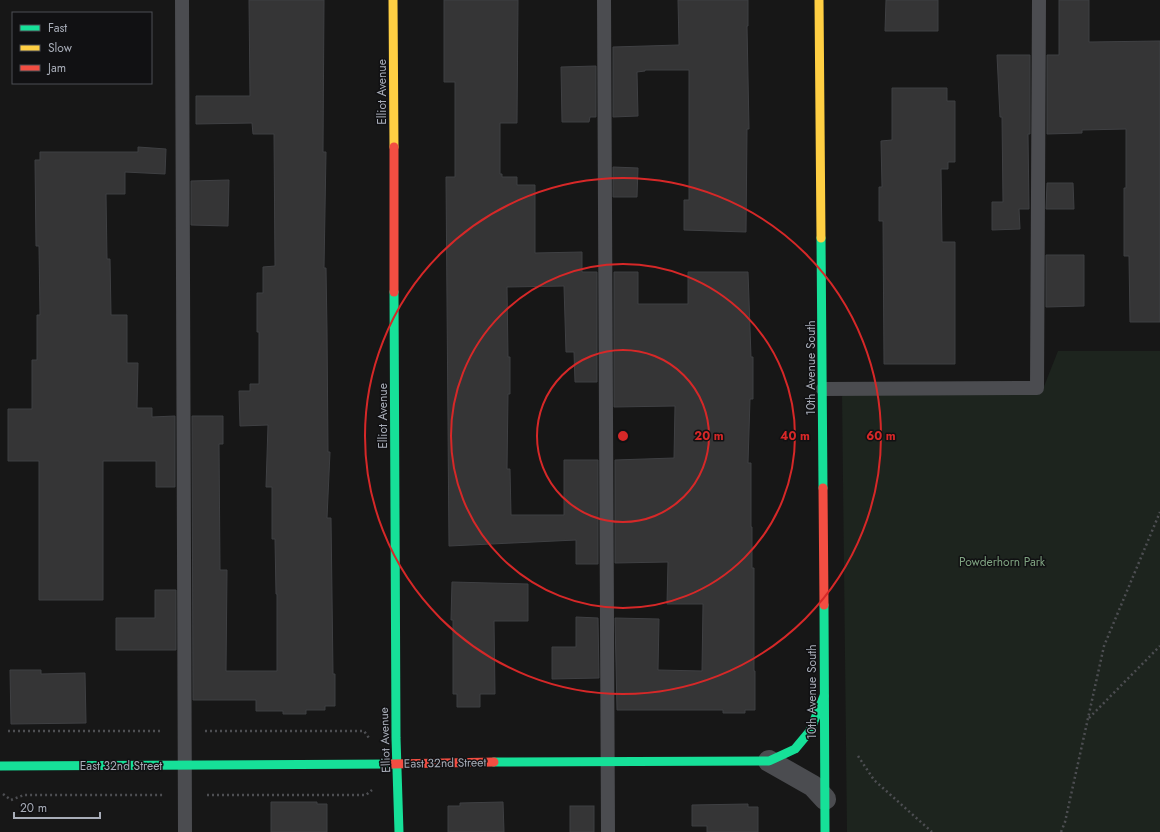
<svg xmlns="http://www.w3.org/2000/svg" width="1160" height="832" viewBox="0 0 1160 832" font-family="Jost,sans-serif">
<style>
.green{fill:#1d241e}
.building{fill:#353536;stroke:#3f4043}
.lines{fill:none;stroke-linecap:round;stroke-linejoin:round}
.path{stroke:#4d4e52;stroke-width:2.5;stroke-dasharray:2 3;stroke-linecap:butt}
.lane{stroke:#4b4c50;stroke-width:14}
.street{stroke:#4b4c50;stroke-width:22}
.fast{stroke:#16e098;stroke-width:9}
.slow{stroke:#ffcf43;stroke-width:9}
.jam{stroke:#f24e42;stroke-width:9}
.ring{fill:none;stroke:#d62828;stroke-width:2}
.labels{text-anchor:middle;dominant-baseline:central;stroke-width:3;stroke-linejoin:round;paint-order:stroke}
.street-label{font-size:12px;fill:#a8adb8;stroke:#111113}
.park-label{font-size:12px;fill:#7fa381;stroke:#111113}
.centre{fill:#d62828;stroke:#111113;stroke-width:2}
.ring-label{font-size:12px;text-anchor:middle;font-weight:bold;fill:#d62828;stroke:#111113;stroke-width:3;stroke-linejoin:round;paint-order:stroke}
</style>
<rect width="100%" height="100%" fill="#171717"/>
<path class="green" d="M1058,351H1160V832H847L842,393L1041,394Z"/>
<g class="building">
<path d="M249,0H324L323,152H326L324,268H326L327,331L328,452H330L327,518H331L333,674H335V706H325V710H306V714H283V711H256V700H193L192,416H223V444H219L220,570H227L226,671H277V594H276L275,539H272V487H266L268,425L240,426L239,391H250V384H259V332H257V293H263V267L275,266L274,134H253L252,123L196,124V96H250Z"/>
<path d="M444,0H518L517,123H500V174H502V177H517V185H535V253L582,252V272H597V382H575L574,352H566L564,286L507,287L508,357H510V394H508L507,469H510L511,515H564V460H598V564H576V540L449,546L446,177H455V82H444Z"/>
<path d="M678,0H748V26H747L749,129H747L746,232L684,230V200H689V70H645V71L637,72L638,116L613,117V47L679,45Z"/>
<path d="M886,0H938V31H885Z"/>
<path d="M1059,0H1089V42L1160,41V322H1130L1129,256H1124V188H1126V129L1082,130V133L1047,134V55H1059Z"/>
<path d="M997,55H1030V134H1028L1029,209H1019L1020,229L992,230V202H1003L1002,117H1000Z"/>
<path d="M596,66V117H590L589,122H562L561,67Z"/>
<path d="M892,88H947V101H955V162H948V169H941L942,242H955V364H884L883,221H879V187H882L881,141L892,140Z"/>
<path d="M138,147L166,149L165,174L125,172V194H106L107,259H110L111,315H127V363H138L137,408H152V417L175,416V487H156V461H103V600H39V461H8V409H32V360H37V315H40L39,246H36L35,160H40V152H138Z"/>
<path d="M613,167L638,168L637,197H613Z"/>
<path d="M229,180L228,226L191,225V181Z"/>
<path d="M1047,183H1073L1074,209H1046Z"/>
<path d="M1046,255H1084V306L1046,307Z"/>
<path d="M614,272H638V304H688V272H748L751,357H753V399H750L748,463H751V527H752V568H754V671H755V710H745V713H723V710H617L615,618L659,619L658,670L702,671L703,604H667L668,562L615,563V460L674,458L675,406L614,407Z"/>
<path d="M452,582L528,584V621H494L495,694H480V707H457V694H453V620H451Z"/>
<path d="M155,590H176V650H116V618H155Z"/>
<path d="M576,617L598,618L599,678L552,679V647H576Z"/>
<path d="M10,670H41V674L85,673L86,723L11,724Z"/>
<path d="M271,802H317V804H327V832H271Z"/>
<path d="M503,802L504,832H448V806H460V803Z"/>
<path d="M748,804V807H758V832H707V826H692V805Z"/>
<rect x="570" y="806" width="24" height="26"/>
</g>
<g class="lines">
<g class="path">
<path d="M1089,718L1160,646"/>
<path d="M8,731H162"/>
<path d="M205,731H364L369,738"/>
<path d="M858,756L874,780L932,832"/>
<path d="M3,794L11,800L24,795H164"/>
<path d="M207,795H366L372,790"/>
<path d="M1061,832L1065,822L1104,646L1160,512"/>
</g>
<g class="lane">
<path d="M182,0L185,832"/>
<path d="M604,0L608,832"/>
<path d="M823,389L1037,388L1039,0"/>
</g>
<path class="street" d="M769,761L813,786L825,799"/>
<g class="fast">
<path d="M821,238L823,488"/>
<path d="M394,292L396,738L399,832"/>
<path d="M824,605L825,832"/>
<path d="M494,762L769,761L795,749L810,731L824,696"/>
<path d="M0,766L392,764"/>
</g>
<g class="slow">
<path d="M393,0L394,147"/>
<path d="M819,0L821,238"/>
</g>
<g class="jam">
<path d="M394,147V292"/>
<path d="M823,488L824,605"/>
<path d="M392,764L494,762"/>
</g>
</g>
<g class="ring">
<circle cx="623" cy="436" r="86"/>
<circle cx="623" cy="436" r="172"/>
<circle cx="623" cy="436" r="258"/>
</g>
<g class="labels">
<g class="street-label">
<text transform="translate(382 92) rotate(-90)">Elliot Avenue</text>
<text transform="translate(811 368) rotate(-90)">10th Avenue South</text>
<text transform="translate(383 416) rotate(-90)">Elliot Avenue</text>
<text transform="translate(812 692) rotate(-90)">10th Avenue South</text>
<text transform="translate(385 740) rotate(-92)">Elliot Avenue</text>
<text transform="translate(445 763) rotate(-1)">East 32nd Street</text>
<text x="121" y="766">East 32nd Street</text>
</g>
<g class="park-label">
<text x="1002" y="562">Powderhorn Park</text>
</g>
</g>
<circle cx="623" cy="436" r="6" class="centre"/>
<g class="ring-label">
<text x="709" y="440">20 m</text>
<text x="795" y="440">40 m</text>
<text x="881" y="440">60 m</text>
</g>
<rect x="12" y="12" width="140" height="72" fill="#111113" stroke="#4d4f55"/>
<rect x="20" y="25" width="20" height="6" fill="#16e098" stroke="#4d4f55"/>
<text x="48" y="32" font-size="12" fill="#a8adb8">Fast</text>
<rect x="20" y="45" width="20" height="6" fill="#ffcf43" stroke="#4d4f55"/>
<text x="48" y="52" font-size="12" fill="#a8adb8">Slow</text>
<rect x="20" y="65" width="20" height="6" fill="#f24e42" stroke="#4d4f55"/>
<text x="48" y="72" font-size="12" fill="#a8adb8">Jam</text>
<path d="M14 812v6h86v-6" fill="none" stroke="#a8adb8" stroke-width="2"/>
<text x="20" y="812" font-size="12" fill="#a8adb8" stroke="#111113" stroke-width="3" paint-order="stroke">20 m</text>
</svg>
